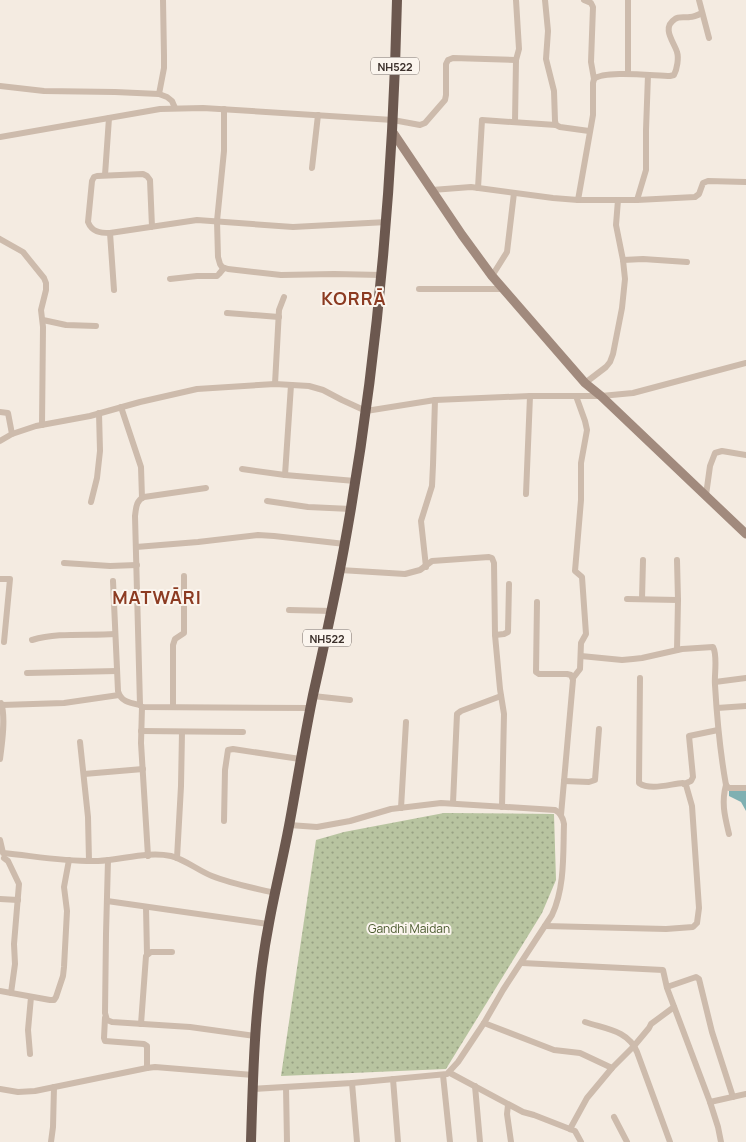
<svg xmlns="http://www.w3.org/2000/svg" width="746" height="1142" viewBox="0 0 746 1142" font-family="Manrope,sans-serif">
<style>
.park{fill:url(#park-dots)}
.water{fill:#7fb0b2}
.lines{fill:none;stroke-linecap:round;stroke-linejoin:round}
.minor{stroke:#cdbbac;stroke-width:6}
.secondary{stroke:#a18a7d;stroke-width:9}
.trunk{stroke:#6c584f;stroke-width:10}
.labels{text-anchor:middle;dominant-baseline:central;stroke-width:4;stroke-linejoin:round;paint-order:stroke}
.shield{fill:#fbf5ee;stroke:#756b66;stroke-width:1}
.shield-label{font-size:11px;font-weight:bold;fill:#3b302b}
.park-label{font-size:12px;fill:#4a5a2e;stroke:#fbf5ee}
.district-label{font-size:18px;font-weight:bold;letter-spacing:1px;fill:#8c3b22;stroke:#fbf5ee}
</style>
<defs>
<pattern id="park-dots" width="8" height="8" patternUnits="userSpaceOnUse" patternTransform="scale(1.25)"><rect width="8" height="8" fill="#b8c4a0"/><path d="M2 2h.1M6 6h.1" fill="none" stroke="#97a083" stroke-width="1.8" stroke-linecap="round"/></pattern>
</defs>
<rect width="100%" height="100%" fill="#f4ebe1"/>
<path class="park" d="M444,813L554,814L556,880L542,913L446,1069L281,1076L316,840L344,832Z"/>
<path class="water" d="M729,790H746V811L741,802L729,796Z"/>
<g class="lines">
<g class="minor">
<path d="M545,0L548,31L546,59L554,91L555,121L556,125L560,127L589,131"/>
<path d="M584,0L591,3L593,7L591,62L594,79"/>
<path d="M628,0V74"/>
<path d="M699,0L709,38"/>
<path d="M0,86L44,91L115,92L159,94L167,97L172,101L175,108"/>
<path d="M159,94L164,68V56L163,0"/>
<path d="M224,109V151L217,221L218,257L220,264L222,267L228,269L281,275L334,274L382,275"/>
<path d="M515,122L516,60L519,49L516,0"/>
<path d="M0,137L160,109L203,108L393,120L420,125L425,123L445,100L446,95V64L448,60L453,58L516,60"/>
<path d="M312,168L318,115"/>
<path d="M105,175L109,118"/>
<path d="M478,188L482,120L556,125"/>
<path d="M432,190L471,187L553,198L578,200H637L695,197L699,194L703,183L708,181L746,182"/>
<path d="M578,200L593,115V83L594,79C605,70 655,76 670,76L674,75C677,69 679,58 677,52C674,42 661,28 675,19C679,16 685,18 690,17C694,17 698,15 702,13"/>
<path d="M637,200L646,170V130L648,75"/>
<path d="M152,227L150,180L147,176L143,174L97,176L94,177L92,181L88,222C92,232 100,233 110,233L197,220L293,227L387,222"/>
<path d="M110,233L114,290"/>
<path d="M0,239L23,252L44,278L46,283V290L41,310L43,327L42,425"/>
<path d="M623,260L643,259L687,262"/>
<path d="M492,276L507,252L514,193"/>
<path d="M170,279L197,276H217L219,274L224,268"/>
<path d="M419,289H504"/>
<path d="M227,313L279,317"/>
<path d="M43,320L66,325L96,326"/>
<path d="M585,383L606,367L610,362L613,354L622,308L625,279L623,260L616,225L618,200"/>
<path d="M275,384L279,310L284,297"/>
<path d="M121,407L141,467L142,498"/>
<path d="M0,412L8,413L12,434"/>
<path d="M0,441L12,434L36,426L90,416L140,402L197,389L275,384L309,386L323,390L342,400L366,411L435,400L530,396H601L633,393L746,363"/>
<path d="M242,469L285,475L355,481"/>
<path d="M285,475L291,385"/>
<path d="M206,488L144,497C136,500 136,509 135,516L140,705L142,707L311,708"/>
<path d="M526,494L530,396"/>
<path d="M706,495L710,466L715,453L722,451L746,455"/>
<path d="M267,501L308,507L351,509"/>
<path d="M91,502L97,478L100,451L99,413"/>
<path d="M136,547L198,542L258,535L274,536L345,544"/>
<path d="M64,563L110,566L137,565"/>
<path d="M426,567L421,521L432,486L433,465L435,400"/>
<path d="M340,570L405,574L420,570L432,561L489,557L492,558L494,563L495,635L500,689L504,714L502,807"/>
<path d="M0,579H10L4,642"/>
<path d="M113,581L118,691C121,702 130,703 140,705"/>
<path d="M627,599L678,600"/>
<path d="M642,599L643,560"/>
<path d="M537,602L536,672L539,674H567L571,675L573,680L561,815"/>
<path d="M289,610L332,611"/>
<path d="M495,635L504,634L508,632L509,584"/>
<path d="M32,640C59,632 88,636 115,634"/>
<path d="M677,650L678,600L677,560"/>
<path d="M581,656L622,660L633,659L642,658L682,649L713,647C718,656 714,675 715,685C717,719 720,752 726,785L729,788H746"/>
<path d="M27,673L117,671"/>
<path d="M573,678L580,669L581,643L586,634L582,577L575,571L581,500V463L587,430L585,421L576,396"/>
<path d="M715,682L746,678"/>
<path d="M313,696L350,700"/>
<path d="M2,705L64,703L119,695"/>
<path d="M142,707L141,743L148,856"/>
<path d="M173,707V645L175,639L184,633V576"/>
<path d="M717,708L746,706"/>
<path d="M141,731L243,732"/>
<path d="M80,742L88,817L89,861"/>
<path d="M0,759C2,744 6,716 1,703"/>
<path d="M84,774L143,769"/>
<path d="M564,781L589,782L595,780L599,729"/>
<path d="M684,784L691,781L693,777L689,736L718,730"/>
<path d="M726,785C721,803 725,817 729,834"/>
<path d="M453,803L457,714L461,711L501,696"/>
<path d="M401,808L406,722"/>
<path d="M224,821L225,770L228,750L233,749L300,759"/>
<path d="M0,840L3,853C34,856 66,862 98,861C122,860 147,851 171,856C184,859 199,871 212,876C232,884 254,888 275,893"/>
<path d="M4,858L8,861L19,884L14,944L15,964L11,993"/>
<path d="M177,858L181,786L182,732"/>
<path d="M108,860L106,934L105,1013L107,1020L112,1022L190,1027L255,1036"/>
<path d="M0,899L18,900"/>
<path d="M107,901L268,924"/>
<path d="M146,907L147,954"/>
<path d="M545,926L666,929L693,927L697,923L699,908L692,806L686,785L683,783C670,784 650,791 639,783L640,678"/>
<path d="M522,963L663,970L667,988L710,1102L718,1127L721,1142"/>
<path d="M667,987L696,977L699,979L712,1032L733,1097"/>
<path d="M0,991L50,1000H54L56,997L63,976L64,967L67,911L64,887L69,860"/>
<path d="M105,1018L104,1038L105,1041L144,1044L147,1046V1068"/>
<path d="M585,1022C605,1029 628,1030 637,1052L670,1142"/>
<path d="M484,1023L554,1050L580,1053L612,1068"/>
<path d="M141,1024L146,956L151,952H172"/>
<path d="M30,1054L28,1030L31,997"/>
<path d="M450,1073L523,1112L534,1115L575,1131L581,1142"/>
<path d="M443,1075L450,1142"/>
<path d="M393,1079L398,1142"/>
<path d="M352,1083L357,1142"/>
<path d="M475,1086L480,1142"/>
<path d="M286,1087L287,1142"/>
<path d="M0,1089L18,1092L35,1091L147,1068L155,1067L253,1075"/>
<path d="M252,1089L352,1083L447,1074L458,1062L484,1023L503,990L552,915C565,887 563,854 564,824C563,818 561,813 555,810L441,803L391,809L350,821L317,827L289,825"/>
<path d="M710,1102L746,1094"/>
<path d="M508,1105L507,1114L511,1142"/>
<path d="M614,1117L627,1142"/>
<path d="M570,1129L587,1098L612,1068L634,1046L649,1028L651,1024L674,1007"/>
<path d="M51,1142L53,1127L54,1087"/>
</g>
<path class="secondary" d="M392,131L462,235L492,276L585,383L601,396L746,534"/>
<path class="trunk" d="M251,1142C253,1069 255,995 269,923C275,890 283,858 289,826C297,783 304,739 313,695C324,646 335,597 344,548C377,367 393,183 397,0"/>
</g>
<g class="labels">
<g class="shield">
<rect x="371" y="57.5" width="48" height="17" rx="4"/>
<rect x="303" y="629.5" width="48" height="17" rx="4"/>
</g>
<g class="shield-label">
<text x="395" y="66">NH522</text>
<text x="327" y="638">NH522</text>
</g>
<g class="park-label">
<text x="409" y="928">Gandhi Maidan</text>
</g>
<g class="district-label">
<text x="354" y="298">KORRĀ</text>
<text x="157" y="597">MATWĀRI</text>
</g>
</g>
</svg>
